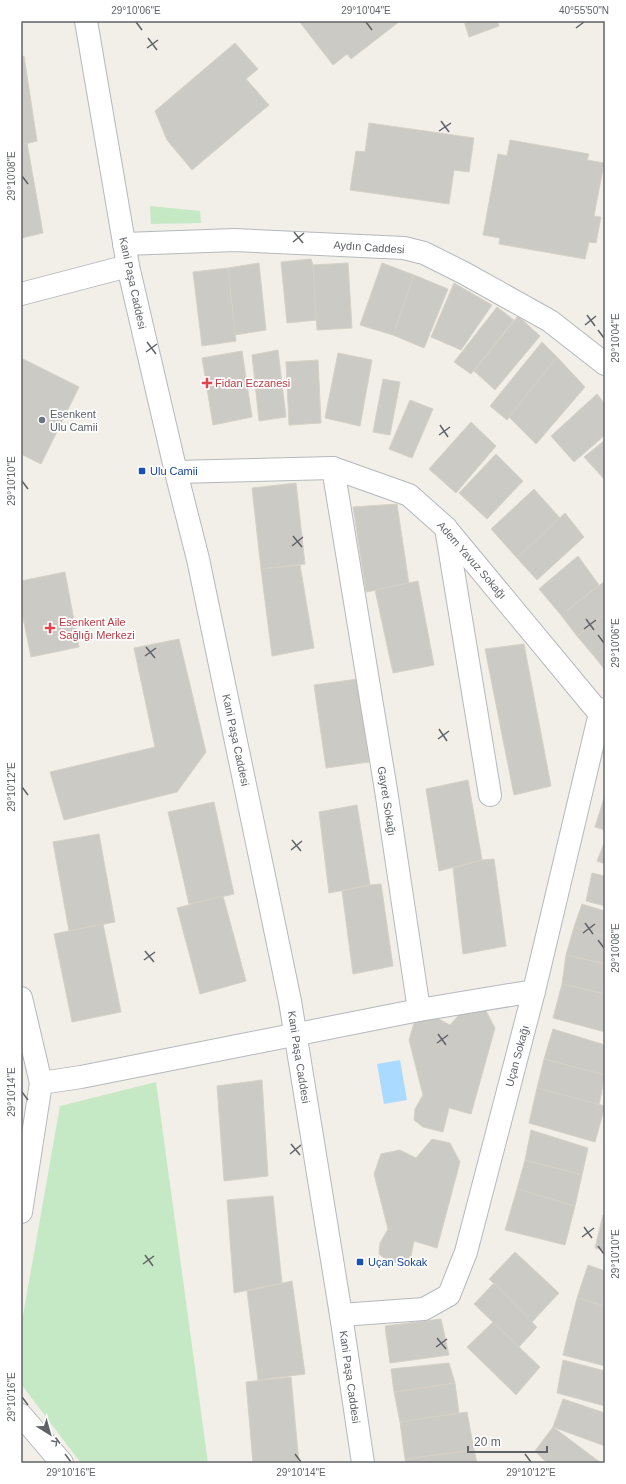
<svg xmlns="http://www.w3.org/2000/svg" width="626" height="1484" viewBox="0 0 626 1484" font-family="Helvetica,sans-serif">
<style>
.green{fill:#c5e8c5}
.water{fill:#aadaff}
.building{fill:#cccac5;stroke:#d6d1c6}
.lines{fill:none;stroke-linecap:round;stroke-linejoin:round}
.minor-casing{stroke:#b5b8bc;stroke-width:24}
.minor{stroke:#fff;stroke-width:22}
.ticks{fill:none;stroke:#5f6368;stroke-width:1.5}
.health-dot{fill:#e0444e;stroke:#fff;stroke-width:1.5}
.worship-dot{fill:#6b7280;stroke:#fff;stroke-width:1.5}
.transit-dot{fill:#1a4fb4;stroke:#fff;stroke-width:1.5}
.labels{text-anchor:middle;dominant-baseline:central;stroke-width:3.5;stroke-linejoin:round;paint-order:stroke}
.street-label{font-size:11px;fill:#5f6368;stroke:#fff}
.health-label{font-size:11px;fill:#be3a42;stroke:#fff;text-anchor:start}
.worship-label{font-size:11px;fill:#5b616d;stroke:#fff;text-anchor:start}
.transit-label{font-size:11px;fill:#164399;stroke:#fff;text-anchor:start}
.neatline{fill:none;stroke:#5f6368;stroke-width:1.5}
.ticks-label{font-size:10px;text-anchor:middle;fill:#5f6368}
</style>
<rect width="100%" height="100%" fill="#f1efe8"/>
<g class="green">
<path d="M150,206L200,211L201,223L151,224Z"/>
<path d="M156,1082L208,1463H81L21,1384V1327L60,1106Z"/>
</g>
<path class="water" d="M400,1060L407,1100L384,1104L377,1064Z"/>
<g class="building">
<path d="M299,21H400L351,59L347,54L333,65Z"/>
<path d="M464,21H497L499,26L469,37Z"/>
<path d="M235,43L258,69L246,79L269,105L192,170L167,140L155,111Z"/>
<path d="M24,56L37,141L21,145V57Z"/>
<path d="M369,123L474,138L469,172L454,170L449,204L350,190L356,151L365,152Z"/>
<path d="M510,140L589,154L587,160L604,163L594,216L601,217L596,243L589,242L585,259L499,244L500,238L483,235L498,154L507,156Z"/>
<path d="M27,143L43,233L21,238V145Z"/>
<path d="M311,259L313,265L317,320L287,323L281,262Z"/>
<path d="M259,263L266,330L235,335L228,268Z"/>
<path d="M348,263L352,328L317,330L313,265Z"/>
<path d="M382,263L414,275L393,335L360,325Z"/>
<path d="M228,268L236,341L202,346L193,272Z"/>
<path d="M414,275L448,289L424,348L393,335Z"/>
<path d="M454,283L492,305L461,350L431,337Z"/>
<path d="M497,307L514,320L471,374L454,362Z"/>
<path d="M518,316L540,336L495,390L474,371Z"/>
<path d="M542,342L557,357L507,420L490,406Z"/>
<path d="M278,350L286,417L259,421L252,355Z"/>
<path d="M242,351L252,417L213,425L202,358Z"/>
<path d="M338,353L372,360L360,426L325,418Z"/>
<path d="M557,357L585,387L536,444L509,417Z"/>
<path d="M21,358L79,387L41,464L21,454Z"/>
<path d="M318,360L321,423L289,425L286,362Z"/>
<path d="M383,379L400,382L390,435L373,432Z"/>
<path d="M597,394L605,404V435L574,462L551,436Z"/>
<path d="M410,400L433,409L412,458L389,449Z"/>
<path d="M471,422L496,446L456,493L429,469Z"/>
<path d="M605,440V480L584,457Z"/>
<path d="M496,454L523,481L487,519L459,493Z"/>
<path d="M296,483L305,564L261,569L252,488Z"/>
<path d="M534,489L560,518L517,558L491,529Z"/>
<path d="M397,504L409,584L366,592L353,507Z"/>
<path d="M565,513L584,537L537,580L517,558Z"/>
<path d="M578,556L599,585L561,615L539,589Z"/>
<path d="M300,565L314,648L272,656L261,569Z"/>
<path d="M65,572L79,647L31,657L21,608V581Z"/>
<path d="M418,581L434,665L393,673L375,590Z"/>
<path d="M605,581V614L577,636L561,615Z"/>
<path d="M605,614V647L594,656L577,636Z"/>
<path d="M179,639L206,752L177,792L64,820L50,772L155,747L134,648Z"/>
<path d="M524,644L551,786L514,795L485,649Z"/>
<path d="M605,647V670L594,656Z"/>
<path d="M358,679L369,762L326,768L314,685Z"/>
<path d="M468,780L482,860L439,871L426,789Z"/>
<path d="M605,795V830L595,827Z"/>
<path d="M214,802L234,894L189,904L168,812Z"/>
<path d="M357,805L370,885L329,893L319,812Z"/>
<path d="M99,834L115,922L69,931L53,842Z"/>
<path d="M605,841V864L597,861Z"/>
<path d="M494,859L506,946L463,954L453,868L482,860Z"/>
<path d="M592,873L605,876V906L586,901Z"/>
<path d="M381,884L393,966L353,974L342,891L370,885Z"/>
<path d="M223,896L246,981L200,994L177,908Z"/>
<path d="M582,904L605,911V936L574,927Z"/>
<path d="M103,924L121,1012L72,1022L54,934Z"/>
<path d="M574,927L605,936V964L566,955Z"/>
<path d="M566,955L605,964V994L562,984Z"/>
<path d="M562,984L605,994V1032L553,1018Z"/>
<path d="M467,1006L485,1009L495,1028L471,1114L449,1108L443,1132L423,1127L414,1120L415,1109L423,1095L409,1040L415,1020L435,1017L450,1025Z"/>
<path d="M553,1029L605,1045V1075L544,1059Z"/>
<path d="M544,1059L605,1075L599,1105L537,1088Z"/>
<path d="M262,1080L268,1176L224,1181L217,1086Z"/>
<path d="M537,1088L605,1106L595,1142L529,1123Z"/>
<path d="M531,1130L588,1148L582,1175L525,1160Z"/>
<path d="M432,1139L450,1143L460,1162L437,1248L414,1241L409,1266L388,1261L379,1254L380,1243L388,1229L374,1174L381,1154L400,1150L416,1158Z"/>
<path d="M525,1160L582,1175L575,1206L517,1189Z"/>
<path d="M517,1189L575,1206L565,1245L505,1230Z"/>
<path d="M273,1196L282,1283L234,1293L227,1200Z"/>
<path d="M603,1215H605V1250L595,1248Z"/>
<path d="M515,1252L559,1293L532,1322L489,1279Z"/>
<path d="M588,1265L605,1271V1306L577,1298Z"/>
<path d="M292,1281L305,1374L258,1380L247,1291Z"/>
<path d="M494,1283L537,1327L519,1347L474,1304Z"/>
<path d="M577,1298L605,1306V1366L563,1355Z"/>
<path d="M441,1319L449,1355L390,1363L385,1326Z"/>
<path d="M493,1322L540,1367L516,1395L467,1347Z"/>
<path d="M563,1360L605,1371V1406L557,1393Z"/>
<path d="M449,1363L455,1383L394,1392L391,1369Z"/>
<path d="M291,1377L299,1463H253L246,1382Z"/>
<path d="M455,1383L459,1413L400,1422L394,1392Z"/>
<path d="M563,1399L605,1413V1446L553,1427Z"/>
<path d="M467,1412L474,1450L405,1459L400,1422Z"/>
<path d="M553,1427L601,1463H547L535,1451Z"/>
<path d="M474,1450L477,1463H406L405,1459Z"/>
</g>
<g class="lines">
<g class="minor-casing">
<g id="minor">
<path d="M86,21L128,266L176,472L198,559L290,1001L341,1315L363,1463"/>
<path d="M124,244L235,240L404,248L424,253L464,273L550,321L605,364"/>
<path d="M21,294L128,266"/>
<path d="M176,472L333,468L409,495L445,527L605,720"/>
<path d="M446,528L490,795"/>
<path d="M21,998L41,1083L81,1077L419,1010L386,790L333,468"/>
<path d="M419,1010L534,991"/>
<path d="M21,1212L41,1083"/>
<path d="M341,1315L424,1309L449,1295L466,1252L534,991L600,713L605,709"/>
<path d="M21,1415L62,1463"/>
</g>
</g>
<use href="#minor" class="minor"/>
</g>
<path class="ticks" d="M136,22L142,30M366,22L372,30M576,28L584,22M148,38L157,50M147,48L158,40M441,121L449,132M439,131L451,123M22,176L28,184M294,232L303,243M293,242L304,233M587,315L595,326M585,325L596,316M598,330L604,338M147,342L156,354M146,352L157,344M440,425L448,437M439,435L450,427M22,481L28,489M293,536L302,547M292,546L303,537M586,619L594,630M584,629L596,620M598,635L604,643M146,647L155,658M145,656L156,648M439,729L447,741M438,739L449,731M22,787L28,795M292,840L301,851M291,850L302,841M585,923L593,934M583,933L595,924M598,940L604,948M145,951L154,962M144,960L155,952M438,1034L446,1045M437,1043L448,1035M22,1092L28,1100M291,1144L300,1155M290,1154L301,1145M584,1227L592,1238M582,1237L594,1228M598,1246L604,1254M145,1255L153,1266M143,1264L154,1256M437,1338L446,1349M436,1347L447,1339M22,1397L28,1405M65,1454L71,1462M295,1454L301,1462M525,1454L531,1462"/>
<g class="health-dot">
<path d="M205 377h4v4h4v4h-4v4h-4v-4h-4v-4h4z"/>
<path d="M48 622h4v4h4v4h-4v4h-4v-4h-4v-4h4z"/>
</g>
<circle class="worship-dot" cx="42" cy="420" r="4"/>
<g class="transit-dot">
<rect x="138" y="467" width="8" height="8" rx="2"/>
<rect x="356" y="1258" width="8" height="8" rx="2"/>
</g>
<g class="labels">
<g class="street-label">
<text transform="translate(369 247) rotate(4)">Aydın Caddesi</text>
<text transform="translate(133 283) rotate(78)">Kani Paşa Caddesi</text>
<text transform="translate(472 560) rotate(49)">Adem Yavuz Sokağı</text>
<text transform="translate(236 740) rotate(78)">Kani Paşa Caddesi</text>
<text transform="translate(387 801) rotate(81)">Gayret Sokağı</text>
<text transform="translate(517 1056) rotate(-75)">Uçan Sokağı</text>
<text transform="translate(299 1057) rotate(81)">Kani Paşa Caddesi</text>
<text transform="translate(350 1377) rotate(82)">Kani Paşa Caddesi</text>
</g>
<g class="health-label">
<text x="215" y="383">Fidan Eczanesi</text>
<text x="59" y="622">Esenkent Aile<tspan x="59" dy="13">Sağlığı Merkezi</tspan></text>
</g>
<g class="worship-label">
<text x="50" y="414">Esenkent<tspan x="50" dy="13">Ulu Camii</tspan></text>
</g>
<g class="transit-label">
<text x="150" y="471">Ulu Camii</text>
<text x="368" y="1262">Uçan Sokak</text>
</g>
</g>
<rect width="626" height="1484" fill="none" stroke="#ffffff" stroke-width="44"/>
<g transform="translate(50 1434) rotate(143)" stroke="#ffffff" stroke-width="3" paint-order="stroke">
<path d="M0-3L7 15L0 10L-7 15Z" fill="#5f6368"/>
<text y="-6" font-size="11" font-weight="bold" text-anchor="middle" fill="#5f6368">K</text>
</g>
<path d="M468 1446v6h79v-6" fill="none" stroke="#5f6368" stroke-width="2"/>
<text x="474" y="1446" font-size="12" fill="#5f6368" stroke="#ffffff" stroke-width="3" paint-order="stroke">20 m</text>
<rect x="22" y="22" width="582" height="1440" class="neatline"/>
<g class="ticks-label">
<text x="136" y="14">29°10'06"E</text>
<text x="366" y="14">29°10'04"E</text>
<text x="584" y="14">40°55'50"N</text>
<text transform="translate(11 176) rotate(-90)" y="4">29°10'08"E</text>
<text transform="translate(615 338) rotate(-90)" y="4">29°10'04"E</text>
<text transform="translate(11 481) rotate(-90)" y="4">29°10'10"E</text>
<text transform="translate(615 643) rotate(-90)" y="4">29°10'06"E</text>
<text transform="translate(11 787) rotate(-90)" y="4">29°10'12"E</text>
<text transform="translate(615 948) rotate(-90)" y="4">29°10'08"E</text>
<text transform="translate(11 1092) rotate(-90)" y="4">29°10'14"E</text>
<text transform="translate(615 1254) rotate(-90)" y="4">29°10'10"E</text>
<text transform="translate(11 1397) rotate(-90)" y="4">29°10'16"E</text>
<text x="71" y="1476">29°10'16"E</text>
<text x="301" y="1476">29°10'14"E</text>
<text x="531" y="1476">29°10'12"E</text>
</g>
</svg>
